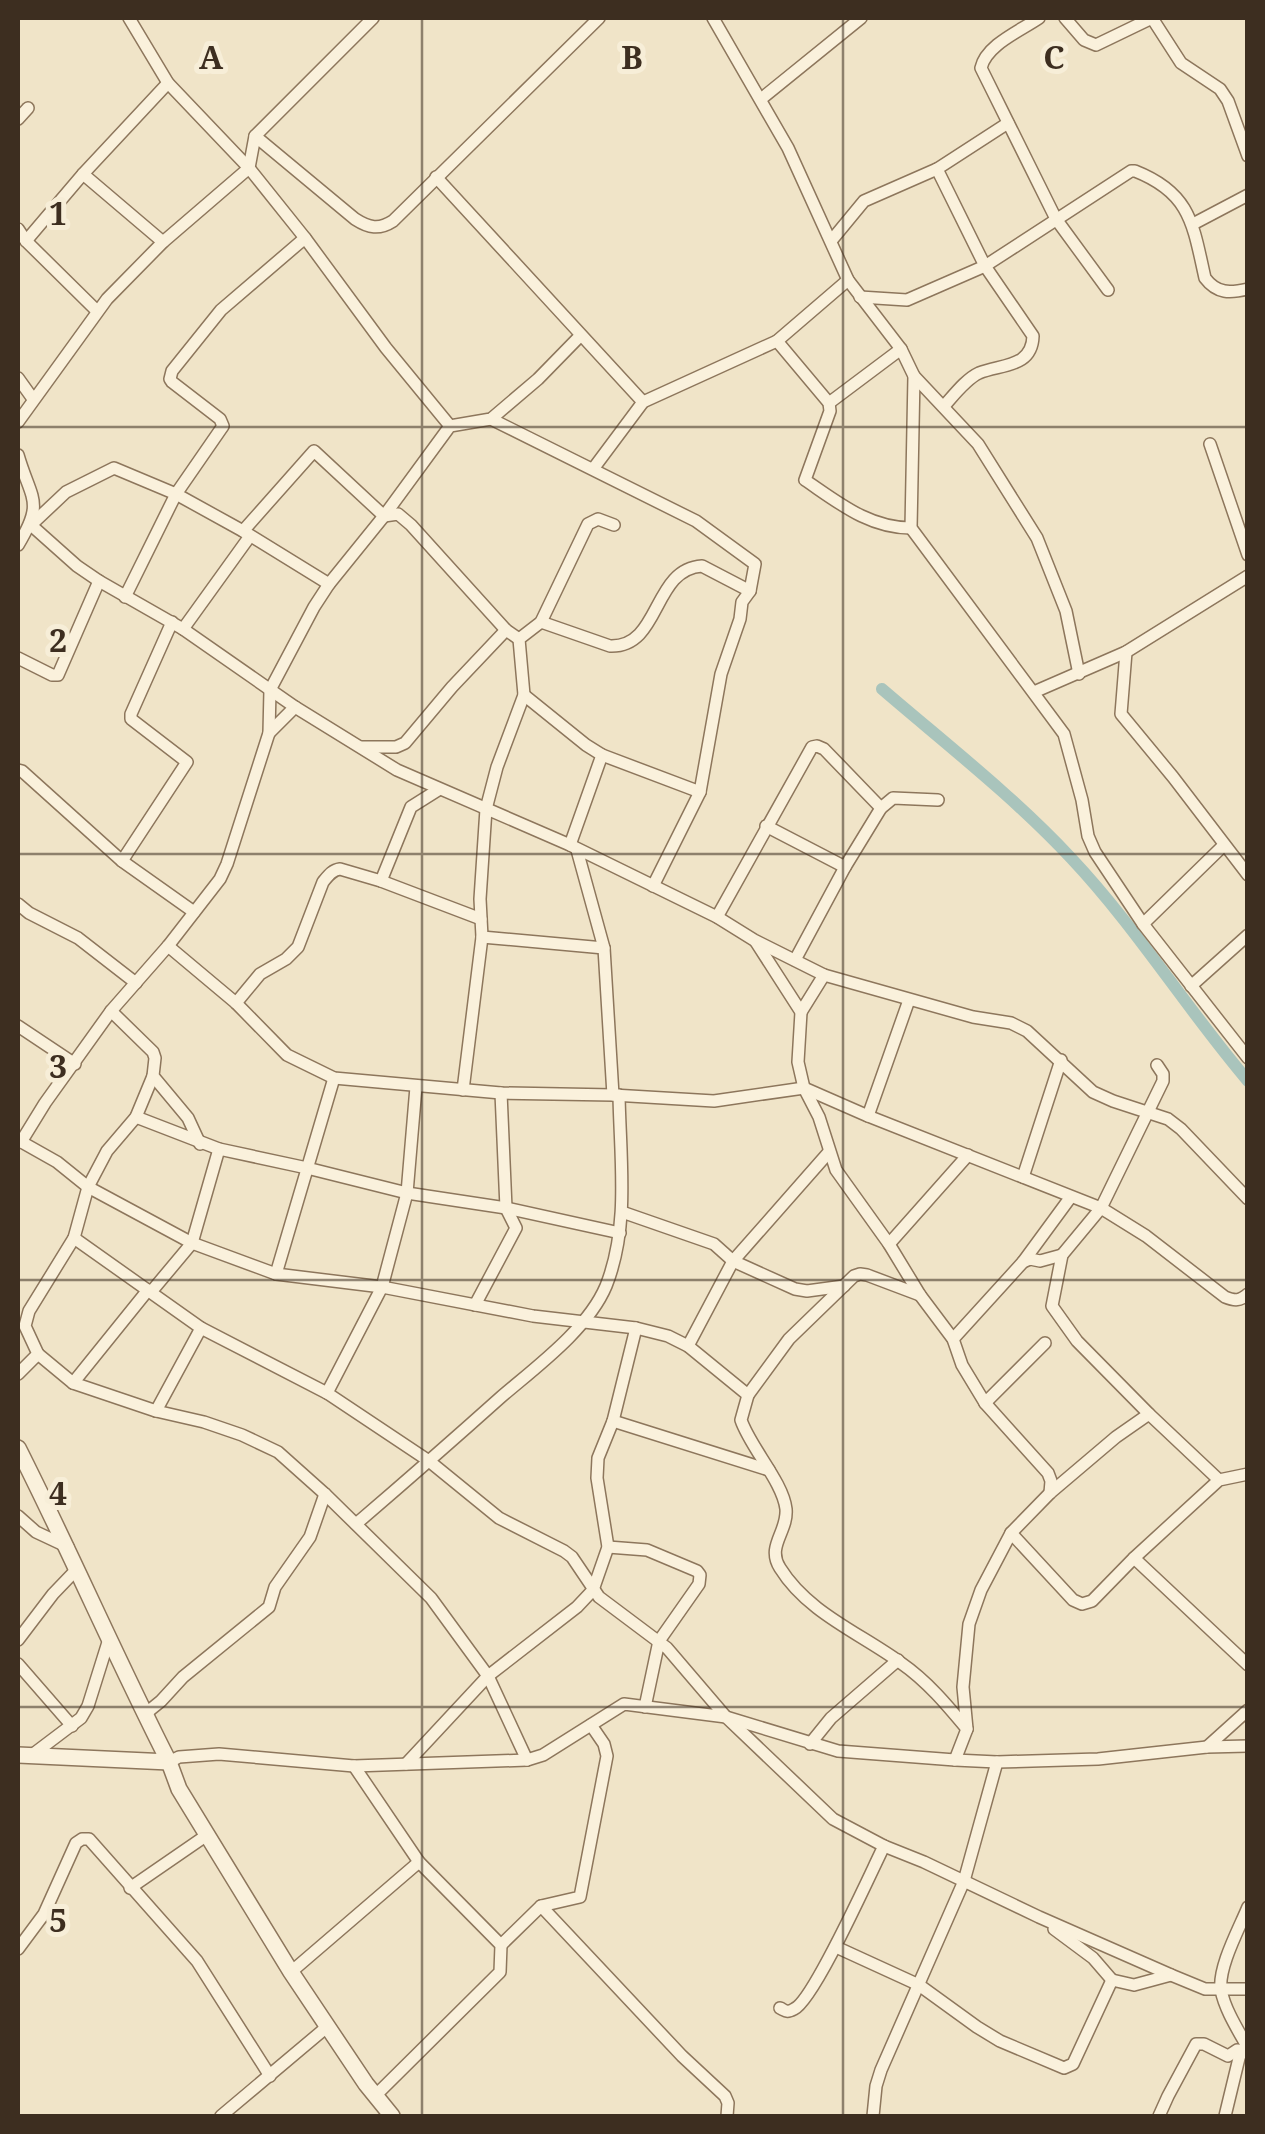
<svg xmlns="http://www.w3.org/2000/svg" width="1265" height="2134" viewBox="0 0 1265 2134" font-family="'Noto Serif',serif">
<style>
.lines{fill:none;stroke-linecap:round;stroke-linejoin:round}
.canal{stroke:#a9c4bc;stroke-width:12}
.minor-casing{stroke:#8d765c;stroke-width:14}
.tertiary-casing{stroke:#8d765c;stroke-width:18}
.minor{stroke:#faf1dc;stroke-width:11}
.tertiary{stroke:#faf1dc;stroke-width:15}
.grid{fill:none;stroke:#3d2e20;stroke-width:2.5;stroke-opacity:0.55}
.grid-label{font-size:32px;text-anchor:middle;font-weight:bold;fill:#3d2e20;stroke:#f7eed8;stroke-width:10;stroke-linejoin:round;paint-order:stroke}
</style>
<rect width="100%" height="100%" fill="#f0e4c8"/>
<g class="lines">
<path class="canal" d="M882,689C946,744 1013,796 1071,858C1136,927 1186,1008 1248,1081"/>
<g class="minor-casing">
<g id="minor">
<path d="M129,18L168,83L249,168L305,238L386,348L450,426"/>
<path d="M713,18L788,148L848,280L901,349L914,376L911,528L1064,734L1082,800L1088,836L1095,852L1143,924L1248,1058"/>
<path d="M1039,18C1020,31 986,45 981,68L1056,219L1108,290"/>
<path d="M1065,18L1084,40L1096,45L1152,18"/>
<path d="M1152,18L1181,63L1220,89L1228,101L1248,156"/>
<path d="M761,99L861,18"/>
<path d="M18,119L28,108"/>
<path d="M255,136L373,18"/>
<path d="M937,169L985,266L1033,336C1032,368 1001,364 979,373C966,379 954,395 944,406"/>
<path d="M83,174L163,242"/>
<path d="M436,177L643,402"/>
<path d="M1193,224L1248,195"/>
<path d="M18,229L26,241L97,311"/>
<path d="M26,241L83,174L168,83"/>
<path d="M831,241L864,201L937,169L1008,123"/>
<path d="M860,297L907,300L985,266L1131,171H1135C1191,193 1193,225 1205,278C1217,294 1230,293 1248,289"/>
<path d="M777,341L829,403L830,411L805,480C839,503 869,528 911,528"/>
<path d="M914,376L978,444L1037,538L1066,611L1079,674"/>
<path d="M18,378L33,399"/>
<path d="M829,403L901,349"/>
<path d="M491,419L696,521L755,564L750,591L742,602L740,619L721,674L700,792L653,886"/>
<path d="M18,422L107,299L163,242L249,168L255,136L355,219C369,228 379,230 393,221L599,18"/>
<path d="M1210,444L1248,555"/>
<path d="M18,455C31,500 45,501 18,545"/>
<path d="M593,469L643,402L777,341L848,280"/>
<path d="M32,520L31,525L77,566L99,581L183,629L295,707L397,770L570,845L717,917L754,940L824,975L973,1017L1011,1023L1027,1031L1093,1092L1113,1101L1168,1119L1181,1129L1248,1199"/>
<path d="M31,525L66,492L114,468L176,494L243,531L329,584"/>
<path d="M243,531L314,451L384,516L398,514L411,525L506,630L519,639"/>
<path d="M125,597L176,494L223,426L220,419L172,382L170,379L172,371L221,310L305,238"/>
<path d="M541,622L610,646C661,648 652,569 702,566L750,591"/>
<path d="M183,629L250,536"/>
<path d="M1126,652L1121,714L1173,777L1248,875"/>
<path d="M18,658L52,675H58L99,581"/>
<path d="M1034,692L1126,652L1248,576"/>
<path d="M524,695L586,745L602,755L570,845"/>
<path d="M269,733L295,707"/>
<path d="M362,747H396L405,743L452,687L506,630"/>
<path d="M602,755L700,792"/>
<path d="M18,770L22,771L122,861L194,912"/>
<path d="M766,826L845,867"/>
<path d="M577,850L604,948L613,1095"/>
<path d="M122,861L187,762L131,719V714L172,622"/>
<path d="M381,881L481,919"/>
<path d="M18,904L29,913L78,938L136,983"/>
<path d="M717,917L812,747L817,746L824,749L881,808"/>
<path d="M1143,924L1224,845"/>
<path d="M482,937L604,948"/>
<path d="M756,942L801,1012L798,1062L804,1088L819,1117L836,1170L889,1244L920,1295L953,1339L962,1365L985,1403L1048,1473L1051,1481L1050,1493"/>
<path d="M168,946L236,1003L287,1055L334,1078L501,1093L613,1095L714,1101L804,1088L868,1116L1101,1208L1146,1236L1225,1297C1235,1301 1240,1301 1248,1294"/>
<path d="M795,960L845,867L881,808L893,798L938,800"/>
<path d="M1191,986L1248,935"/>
<path d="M236,1003L260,974L286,959L298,947L323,882C328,876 332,870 340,869L381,881L411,807L438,790"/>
<path d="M111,1011L153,1052L155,1058L153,1076L188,1118L200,1144"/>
<path d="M801,1012L824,975"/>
<path d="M18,1026L75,1064"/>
<path d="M463,1090L482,937L480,899L486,809L497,767L524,695L519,639L541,622L588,524L598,519L614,525"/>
<path d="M868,1116L909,1000"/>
<path d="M136,1117L219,1149L307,1168L407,1193L506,1208L620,1233"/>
<path d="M18,1140L57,1162L88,1187L192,1243L276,1274L382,1287L533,1316L636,1328L668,1336L688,1346L748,1395L741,1420C750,1447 783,1482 786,1509C788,1532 766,1546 780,1568C808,1613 860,1633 901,1663C927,1681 947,1705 967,1729"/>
<path d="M21,1142L45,1103L111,1011L168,946L220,879L227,864L269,733L270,690L314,607L329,584L384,516L450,426L491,419L538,379L580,336"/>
<path d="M1023,1177L1061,1060"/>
<path d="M622,1212L714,1244L733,1261L795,1289L807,1291L844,1286"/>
<path d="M74,1238L201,1328L327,1393L429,1461L499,1518L564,1551L572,1557L599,1597L667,1648L726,1717L833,1819L884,1846L924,1862L1039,1917L1171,1975L1205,1989H1248"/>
<path d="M889,1244L968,1155"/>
<path d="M1023,1262L1070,1198"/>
<path d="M276,1274L334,1078"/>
<path d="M151,1292L192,1243L219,1149"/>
<path d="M475,1305L516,1228L506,1208L501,1093"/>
<path d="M953,1339L1023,1262L1030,1259L1040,1261L1062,1255"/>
<path d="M688,1346L733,1261L829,1152"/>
<path d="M38,1354L73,1383L156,1411L204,1422L242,1435L278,1452L325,1494L431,1598L488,1676L527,1760"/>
<path d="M18,1374L38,1354L25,1326L29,1311L74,1238L88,1187L107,1151L136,1117L153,1076"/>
<path d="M73,1383L148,1290"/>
<path d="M327,1393L382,1287L407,1193L416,1087"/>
<path d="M748,1395L789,1339L854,1276L860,1274L867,1275L920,1295"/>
<path d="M985,1403L1045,1343"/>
<path d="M156,1411L201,1328"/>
<path d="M1149,1414L1077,1341L1052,1306L1062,1255L1101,1208L1163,1081V1074L1157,1065"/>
<path d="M613,1421L769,1470"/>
<path d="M18,1516L36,1532L68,1547"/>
<path d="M356,1524C405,1482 453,1440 501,1397C536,1367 588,1329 606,1286C630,1226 620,1158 619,1095"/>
<path d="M1011,1533L1073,1600L1082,1604L1092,1601L1134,1558L1219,1480L1248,1474"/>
<path d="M608,1547L647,1550L697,1571L700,1575L699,1584L659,1641L645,1707"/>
<path d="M1134,1558L1248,1665"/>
<path d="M18,1640L53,1594L77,1569"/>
<path d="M18,1664L72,1726"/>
<path d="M145,1714L161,1701L183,1677L269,1607L275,1587L310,1537L325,1494"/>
<path d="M810,1744L831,1718L898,1660"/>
<path d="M1207,1747L1248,1710"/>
<path d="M32,1755L81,1718L88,1706L109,1639"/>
<path d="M955,1760L967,1729L963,1687L969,1624L981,1590L1011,1533L1050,1493L1116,1437L1149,1414L1219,1480"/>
<path d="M169,1762L179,1757L219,1754L354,1766L527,1760L543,1755L624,1704L726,1717L838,1751L955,1760L997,1762L1098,1759L1207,1747L1248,1746"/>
<path d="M406,1764L488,1676L577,1607L593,1590L608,1547L597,1478L598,1458L613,1421L636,1328"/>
<path d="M354,1766L419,1862L501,1945L500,1972L376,2095"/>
<path d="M130,1888L207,1835"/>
<path d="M541,1906L580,1897L607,1756L604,1744L591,1725"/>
<path d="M1248,1907C1239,1929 1218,1967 1221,1990C1225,2010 1238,2030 1248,2048"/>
<path d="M1054,1929L1093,1958L1112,1980"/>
<path d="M501,1945L541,1906L682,2056L725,2096L728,2103L727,2116"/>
<path d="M836,1947L919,1985L977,2027L1000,2041L1064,2068L1073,2064L1112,1980L1134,1985L1171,1975"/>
<path d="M18,1949L44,1914L76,1843L82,1839H89L197,1961L270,2076"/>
<path d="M291,1972L419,1862"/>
<path d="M780,2008C786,2011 787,2013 794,2009C814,2000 871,1872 884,1846"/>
<path d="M221,2116L328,2026"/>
<path d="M873,2116L876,2086L881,2070L964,1881L997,1762"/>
<path d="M1159,2116L1168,2096L1196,2044H1204L1228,2056L1237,2050L1248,2051"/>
<path d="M1225,2116L1240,2054L1248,2052"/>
</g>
</g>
<g class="tertiary-casing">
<g id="tertiary">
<path d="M18,1448C70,1551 116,1658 169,1762L179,1789L291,1972L366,2084L392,2116"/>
<path d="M18,1755L169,1762"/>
</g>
</g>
<use href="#minor" class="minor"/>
<use href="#tertiary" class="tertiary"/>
</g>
<path class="grid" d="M422,18V2116M843,18V2116M18,427H1248M18,854H1248M18,1280H1248M18,1707H1248"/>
<g class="grid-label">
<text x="211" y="69">A</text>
<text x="632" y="69">B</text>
<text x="1054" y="69">C</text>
<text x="58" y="225">1</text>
<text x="58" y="652">2</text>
<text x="58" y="1078">3</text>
<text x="58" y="1505">4</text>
<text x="58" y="1932">5</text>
</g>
<rect width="1265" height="2134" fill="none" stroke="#3d2e20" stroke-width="40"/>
</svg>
